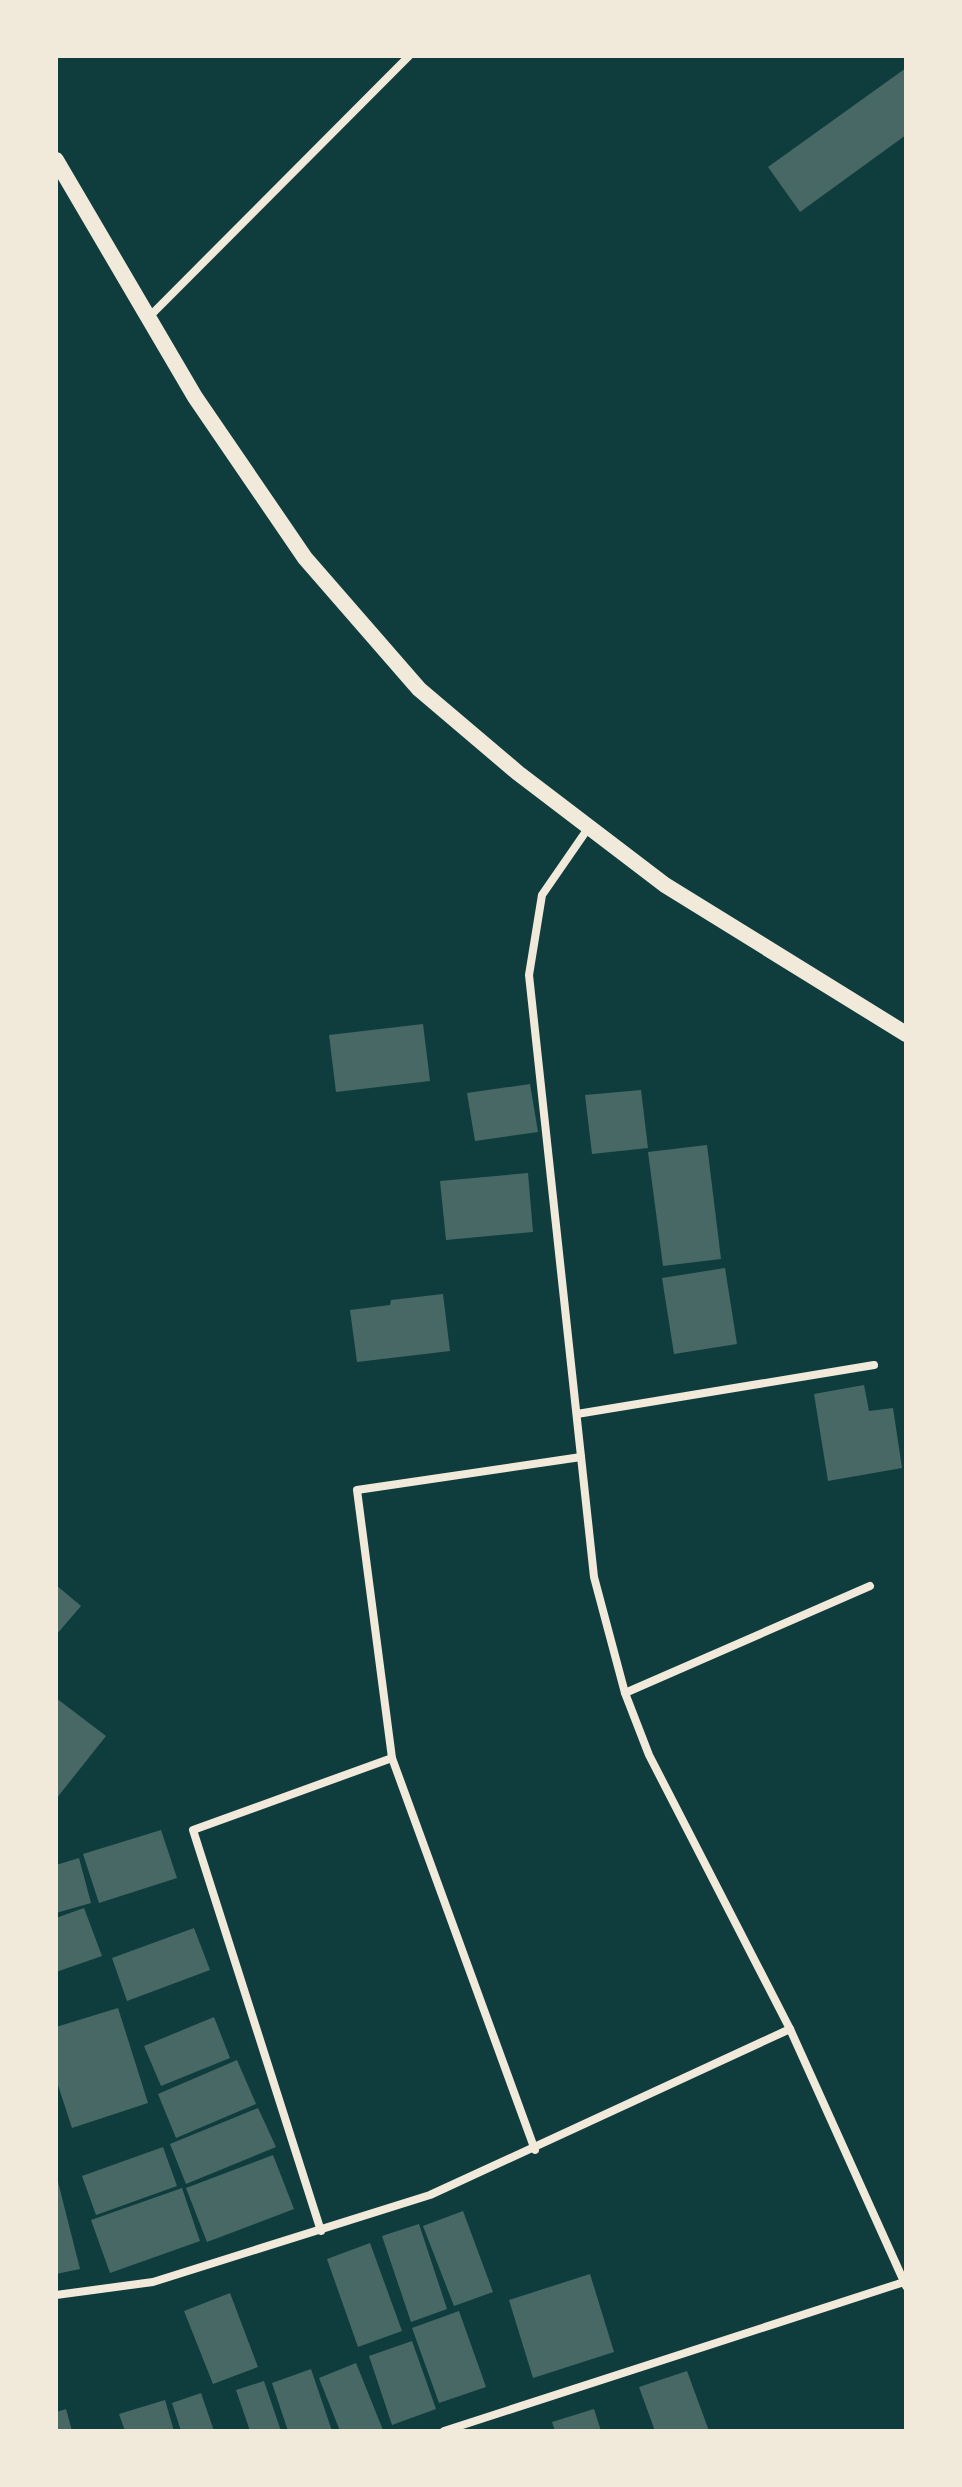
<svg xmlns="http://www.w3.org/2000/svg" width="962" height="2487" viewBox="0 0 962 2487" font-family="Poppins,sans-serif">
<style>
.building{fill:#486865}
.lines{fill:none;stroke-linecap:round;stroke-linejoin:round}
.minor{stroke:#f1e9da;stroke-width:8}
.secondary{stroke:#f1e9da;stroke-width:16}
</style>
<rect width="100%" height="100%" fill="#0f3d3e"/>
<g class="building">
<path d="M906,68V135L800,212L768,167Z"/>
<path d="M423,1024L430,1081L336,1092L329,1035Z"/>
<path d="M530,1084L538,1132L475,1141L467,1093Z"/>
<path d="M641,1090L648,1148L592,1154L585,1095Z"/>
<path d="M707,1145L721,1259L663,1266L648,1152Z"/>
<path d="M528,1173L533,1232L446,1240L440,1181Z"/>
<path d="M725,1268L737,1344L674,1354L662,1278Z"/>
<path d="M443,1294L450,1351L357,1362L350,1310L390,1305L391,1300Z"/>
<path d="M864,1385L869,1411L893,1408L902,1468L828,1481L814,1394Z"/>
<path d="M56,1585L81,1606L56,1635Z"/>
<path d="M56,1698L106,1736L56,1799Z"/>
<path d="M161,1830L177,1878L99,1903L83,1854Z"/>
<path d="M79,1858L91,1903L56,1913V1865Z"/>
<path d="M84,1908L102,1956L56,1972V1918Z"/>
<path d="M194,1928L210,1970L127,2001L112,1958Z"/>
<path d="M118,2008L148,2103L72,2128L56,2079V2027Z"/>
<path d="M214,2017L230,2058L161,2086L144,2046Z"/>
<path d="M237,2060L256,2104L176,2138L158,2094Z"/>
<path d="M258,2108L276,2147L186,2184L170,2144Z"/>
<path d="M163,2147L177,2186L96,2215L82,2176Z"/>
<path d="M273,2155L294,2209L207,2242L186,2188Z"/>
<path d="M56,2174L80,2269L56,2274Z"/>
<path d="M182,2188L200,2241L110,2273L91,2220Z"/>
<path d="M463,2211L493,2292L454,2306L423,2226Z"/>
<path d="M419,2224L447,2309L411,2322L382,2236Z"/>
<path d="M370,2243L402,2331L358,2347L327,2259Z"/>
<path d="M590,2274L614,2352L533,2378L509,2300Z"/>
<path d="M230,2293L258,2367L213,2384L184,2311Z"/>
<path d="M459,2311L486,2387L439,2403L412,2328Z"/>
<path d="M412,2341L436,2409L392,2425L369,2356Z"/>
<path d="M356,2363L383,2430L381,2431H340L319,2378Z"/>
<path d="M311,2369L332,2431H288L272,2383Z"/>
<path d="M687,2371L709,2431H655L639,2387Z"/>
<path d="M264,2381L281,2431H250L236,2390Z"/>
<path d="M201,2393L214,2431H181L172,2403Z"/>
<path d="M165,2400L174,2431H125L119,2414Z"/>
<path d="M66,2409L72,2431H56V2412Z"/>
<path d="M594,2409L601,2431H555L552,2422Z"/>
</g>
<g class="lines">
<g class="minor">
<path d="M149,317L409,56"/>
<path d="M589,827L542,895L529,975L594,1577L625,1693L649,1755L790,2029L906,2286"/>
<path d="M577,1414L874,1365"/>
<path d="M625,1693L870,1586"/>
<path d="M535,2150L392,1758L357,1490L581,1457"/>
<path d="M321,2231L193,1830L392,1758"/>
<path d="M56,2295L153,2282L430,2195L790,2029"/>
<path d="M444,2431L904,2282"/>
</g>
<path class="secondary" d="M56,160L195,397L305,558L419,689L518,773L665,885L906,1034"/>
</g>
<rect width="962" height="2487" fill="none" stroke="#f1e9da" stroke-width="116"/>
</svg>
